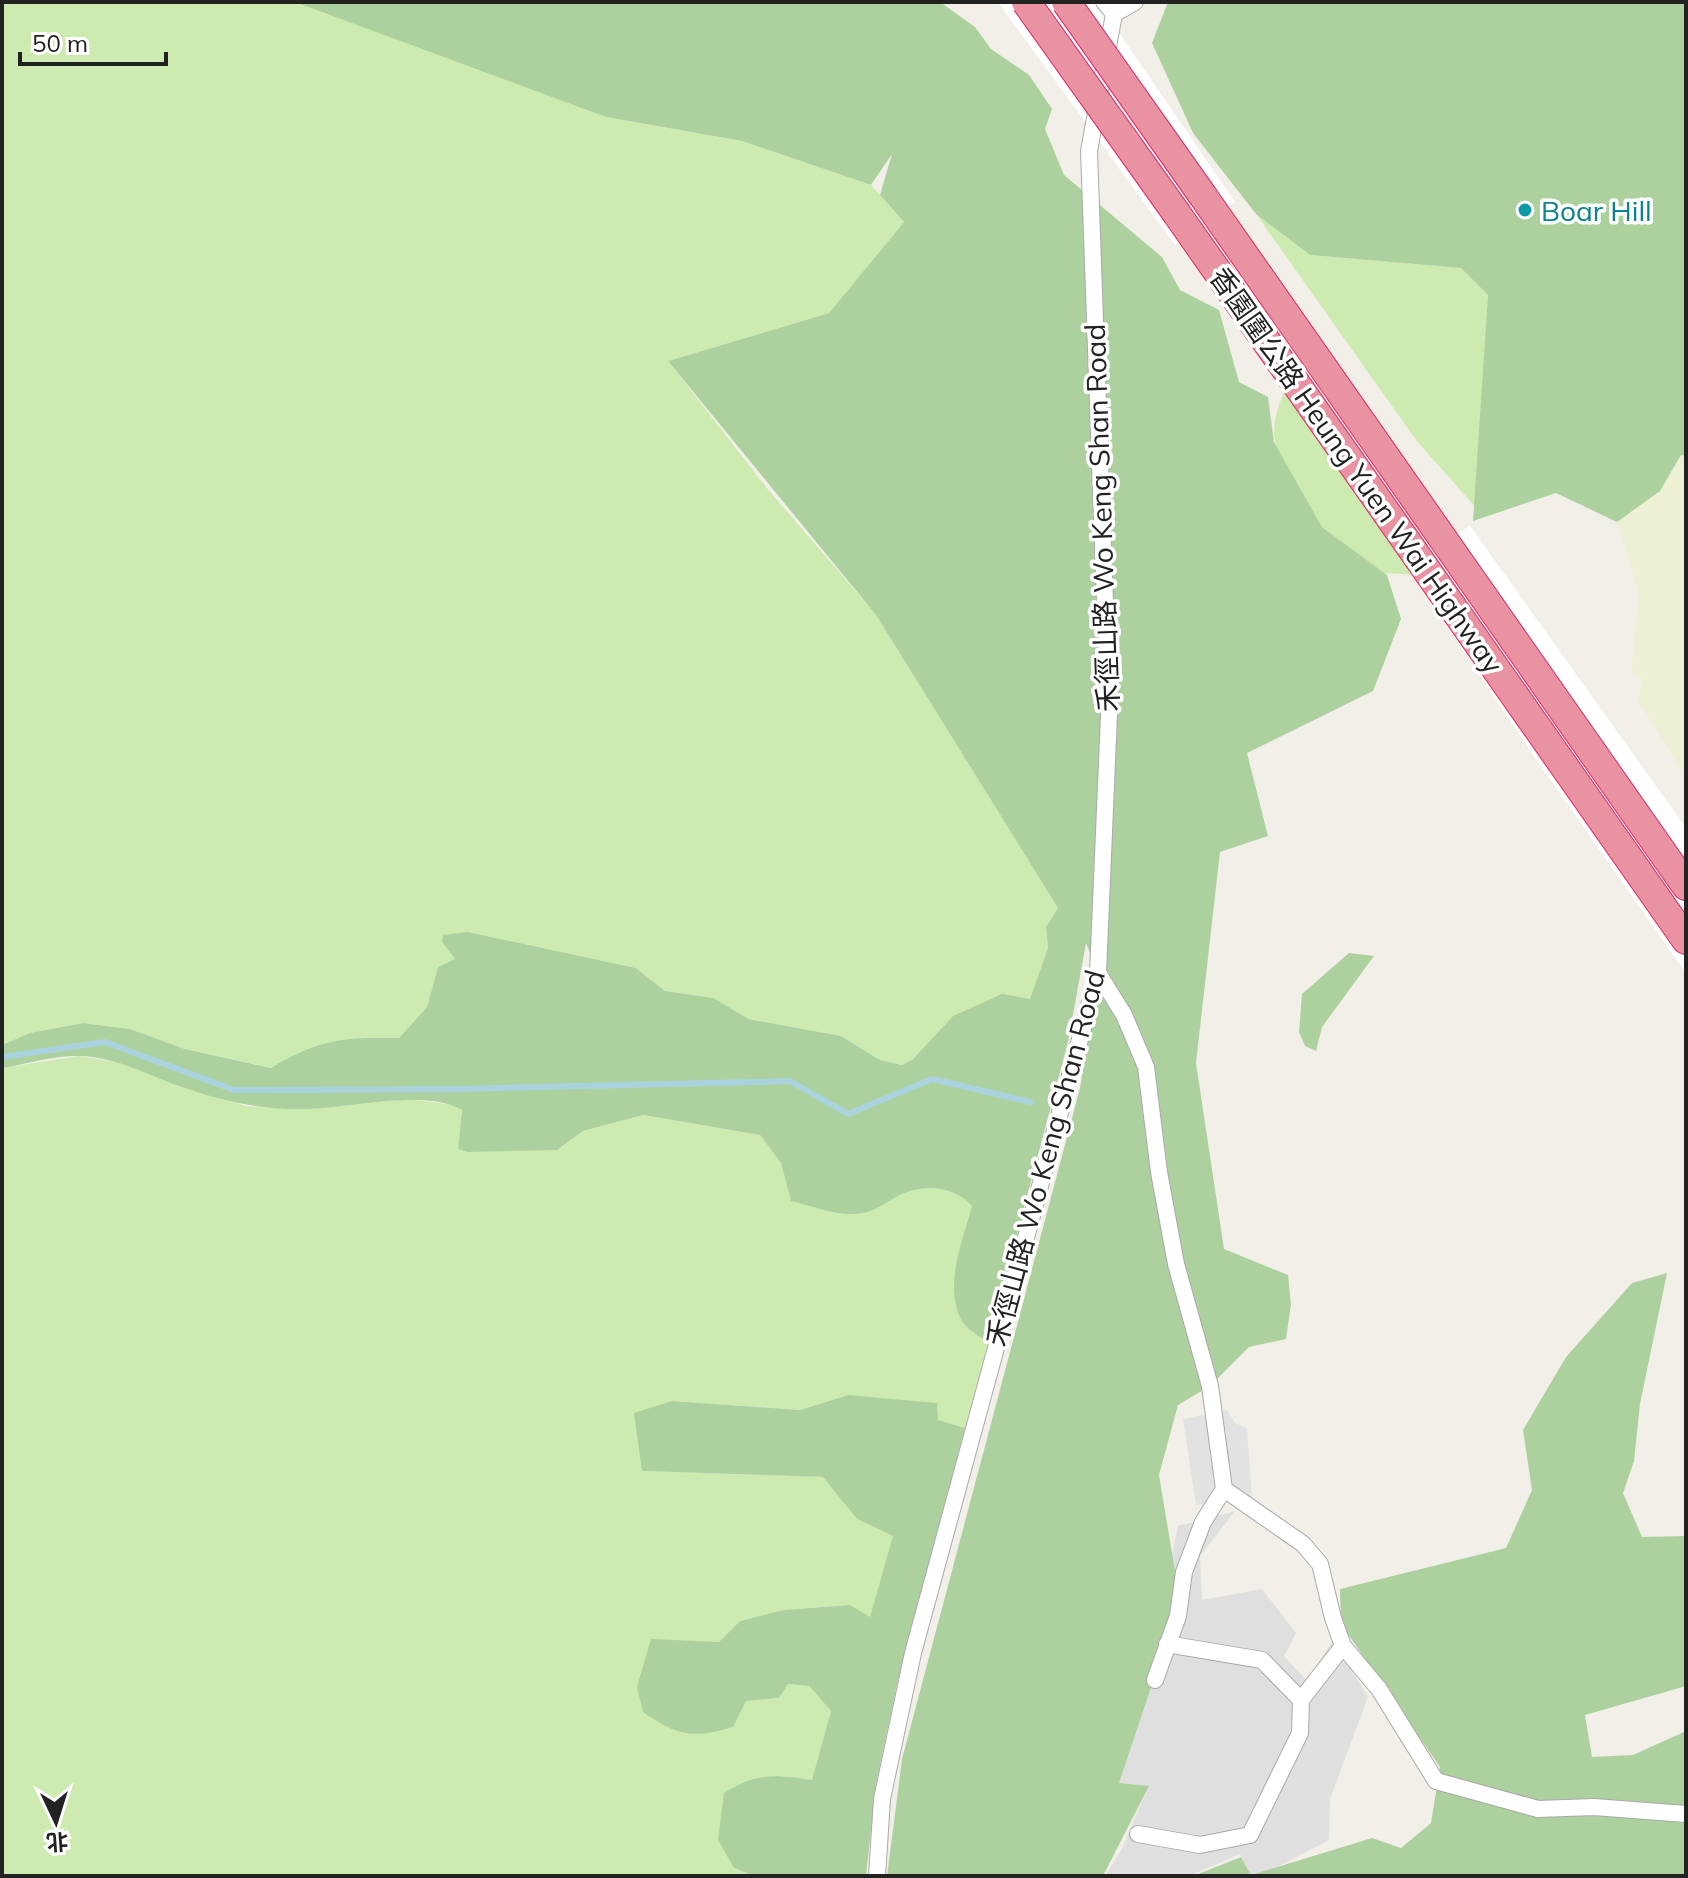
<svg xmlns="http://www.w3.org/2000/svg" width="1688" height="1878" viewBox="0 0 1688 1878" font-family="Mulish,'Noto Sans SC',sans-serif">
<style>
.residential{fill:#e0dfdf}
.farmland{fill:#eef0d5}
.grass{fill:#cdebb0}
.forest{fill:#add19e}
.parking{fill:#e2e2e2}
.pier{fill:#fff}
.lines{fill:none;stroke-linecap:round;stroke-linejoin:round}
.stream{stroke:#aad3df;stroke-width:6}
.street-casing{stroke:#a9a9a9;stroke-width:18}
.highway-casing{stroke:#dc2a67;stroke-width:30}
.street{stroke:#fff;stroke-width:16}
.highway{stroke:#e892a2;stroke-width:28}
.highway-bridge-casing{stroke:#dc2a67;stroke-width:30;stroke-linecap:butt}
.highway-bridge{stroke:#e892a2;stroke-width:28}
.culture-dot{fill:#0f9aa8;stroke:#fff;stroke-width:3}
.labels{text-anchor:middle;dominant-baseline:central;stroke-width:7;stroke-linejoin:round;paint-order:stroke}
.culture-label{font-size:28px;fill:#0d838f;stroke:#fff;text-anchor:start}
.street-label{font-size:28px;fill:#222;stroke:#fff}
</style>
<rect width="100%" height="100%" fill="#f2efe9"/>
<path class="residential" d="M1235,1511L1200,1556L1202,1600L1262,1589L1296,1633L1284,1656L1307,1681L1333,1640L1368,1697L1330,1799L1329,1840L1260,1876H1251L1240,1854L1189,1876H1105L1122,1849L1148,1787L1118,1784L1151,1661L1178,1526Z"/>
<path class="farmland" d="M1681,455L1686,456V777L1638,701L1642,678L1631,673L1639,594L1617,522L1660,491Z"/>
<g class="grass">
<path d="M2,2H316L606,117L742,141L871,185L904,222L829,313L668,361L766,487L876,615L1058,908L1046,927L1048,948L1030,1000L953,1016L913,1059L902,1065L880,1060L841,1036L747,1019L714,998L665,991L636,968L468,932L442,942L455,959L438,967L427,1007L399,1038C344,1037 319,1039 272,1068L185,1049L130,1029L83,1023L30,1033L2,1045Z"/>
<path d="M1256,214L1310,255L1461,268L1488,295L1477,509L1416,440Z"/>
<path d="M1285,390L1418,575L1384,573L1322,527L1276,446C1271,427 1277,408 1285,390Z"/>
<path d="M79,1056L130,1064L182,1087L246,1106L298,1110L410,1099L453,1105L462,1110L458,1149L557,1150L583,1131L643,1115L760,1135L781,1163L791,1201C810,1205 834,1215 852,1214C872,1213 882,1205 898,1196C921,1183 956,1186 973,1206L967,1227L963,1324L988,1343L965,1428L848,1395L800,1410L672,1401L642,1471L824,1477L857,1519L894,1536L870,1618L850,1605L783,1610L740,1621L719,1642L746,1701L779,1698L788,1684L809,1686L831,1711L812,1781L782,1776L734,1868L754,1876H2V1068Z"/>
</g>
<g class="forest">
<path d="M295,2H940L975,27L991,49L1029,75L1052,109L1045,129L1064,175L1162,257L1180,290L1219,310L1239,382L1268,397L1274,442L1322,527L1387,575L1401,619L1373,691L1247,753L1268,836L1220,852L1196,1063L1224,1249L1288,1275L1291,1304L1286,1339L1249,1347L1210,1386L1178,1405L1159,1475L1180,1601L1119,1783L1149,1786L1103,1876H887L902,1759L1080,1088L1098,973L1086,943L1068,1042L988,1343C981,1337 968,1330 963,1323C942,1287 963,1241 972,1206C956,1186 921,1183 898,1196C882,1205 872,1214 852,1214C833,1215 809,1205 791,1201L781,1163L760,1135L643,1115L583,1131L557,1150L468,1152L458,1149L462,1110C423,1086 334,1113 286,1109C251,1107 219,1100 185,1088C149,1076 120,1058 81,1056C55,1055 27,1064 2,1068V1045L30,1033L83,1023L130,1029L185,1049L271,1068C319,1039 344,1037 399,1038L427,1007L438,967L455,959L442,942L443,935L468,932L636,968L665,991L714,998L748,1019L841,1036L880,1060L902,1065L913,1059L953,1016L1002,994L1030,999L1048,948L1046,927L1058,908L876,615L668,361L829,313L904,222L880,195L892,154L871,185L742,141L606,117Z"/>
<path d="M1168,2H1686V456L1681,455L1660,491L1617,522L1556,493L1473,521L1488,295L1461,268L1310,255L1256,214L1193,133L1152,43Z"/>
<path d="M1349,953L1374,956L1322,1027L1316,1051L1305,1046L1299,1032L1302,994Z"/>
<path d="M1667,1273L1640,1404L1634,1461L1623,1493L1642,1537L1686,1536V1686L1585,1715L1592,1757L1633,1755L1686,1731V1876H1193L1241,1857L1251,1875L1372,1838L1401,1848L1431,1823L1440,1767L1341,1624L1340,1589L1506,1548L1532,1490L1523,1430L1566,1357L1632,1283Z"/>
<path d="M848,1395L937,1403L938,1420L965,1428L898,1680L876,1784L866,1876H754L734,1868L718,1840L724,1793C757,1772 775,1775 812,1780L831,1711L809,1686L788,1684L779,1698L746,1701L733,1727C693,1739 677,1736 643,1712L637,1687L651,1639L719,1642L740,1621L783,1610L850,1605L870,1617L893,1536L857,1519L823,1477L642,1471L634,1413L672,1401L800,1410Z"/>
</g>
<path class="parking" d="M1227,1410L1235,1423L1247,1428L1252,1498L1196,1505L1183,1419Z"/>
<g class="pier">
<path d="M998,2H1054L1203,224L1175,245Z"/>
<path d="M1059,2H1098L1235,202L1207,221Z"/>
<path d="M1470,526L1686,828V973L1533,755L1404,562Z"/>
</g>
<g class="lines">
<path class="stream" d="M2,1057L105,1042L234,1090L459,1089L790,1081L848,1114L932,1079L1030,1102"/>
<g class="street-casing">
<g id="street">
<path d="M1114,14L1135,2"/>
<path d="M1098,973L1124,1015L1146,1067L1159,1172L1176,1264L1210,1386L1224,1489L1303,1544L1320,1564L1333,1618L1343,1646L1379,1689L1436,1781L1538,1809L1594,1807L1686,1814"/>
<path d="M1167,1644L1262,1660L1301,1700"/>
<path d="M1155,1680L1178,1616L1184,1572L1203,1522L1224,1489"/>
<path d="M1138,1834L1200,1845L1250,1835L1300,1733L1301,1700L1343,1646"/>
<path d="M877,1876L882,1799L913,1653L1098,973L1109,715L1089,151L1114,14L1104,2"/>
</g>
</g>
<g class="highway-casing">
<g id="highway">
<path d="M1203,196L1686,886"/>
<path d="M1177,214L1686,940"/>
</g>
</g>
<use href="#street" class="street"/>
<use href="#highway" class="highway"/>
<g class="highway-bridge-casing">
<g id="highway-bridge">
<path d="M1026,2L1177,214"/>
<path d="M1066,2L1203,196"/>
</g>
</g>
<use href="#highway-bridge" class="highway-bridge"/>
</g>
<circle class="culture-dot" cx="1525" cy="210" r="8"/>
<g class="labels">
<g class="culture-label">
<text x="1541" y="210">Boar Hill</text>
</g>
<g class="street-label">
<text transform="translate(1357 470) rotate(55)">香園圍公路 Heung Yuen Wai Highway</text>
<text transform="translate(1101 518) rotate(-92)">禾徑山路 Wo Keng Shan Road</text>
<text transform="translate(1045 1158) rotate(-75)">禾徑山路 Wo Keng Shan Road</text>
</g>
</g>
<rect width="1688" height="1878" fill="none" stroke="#222222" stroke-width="8"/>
<g transform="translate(56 1822) rotate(176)" stroke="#ffffff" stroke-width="6" paint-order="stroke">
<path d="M0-6L14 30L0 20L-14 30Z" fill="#222222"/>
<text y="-12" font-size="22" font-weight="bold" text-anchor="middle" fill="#222222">北</text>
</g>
<path d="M20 52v12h146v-12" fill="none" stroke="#222222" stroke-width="4"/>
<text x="32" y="52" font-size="24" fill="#222222" stroke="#ffffff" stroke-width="6" paint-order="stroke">50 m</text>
</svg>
